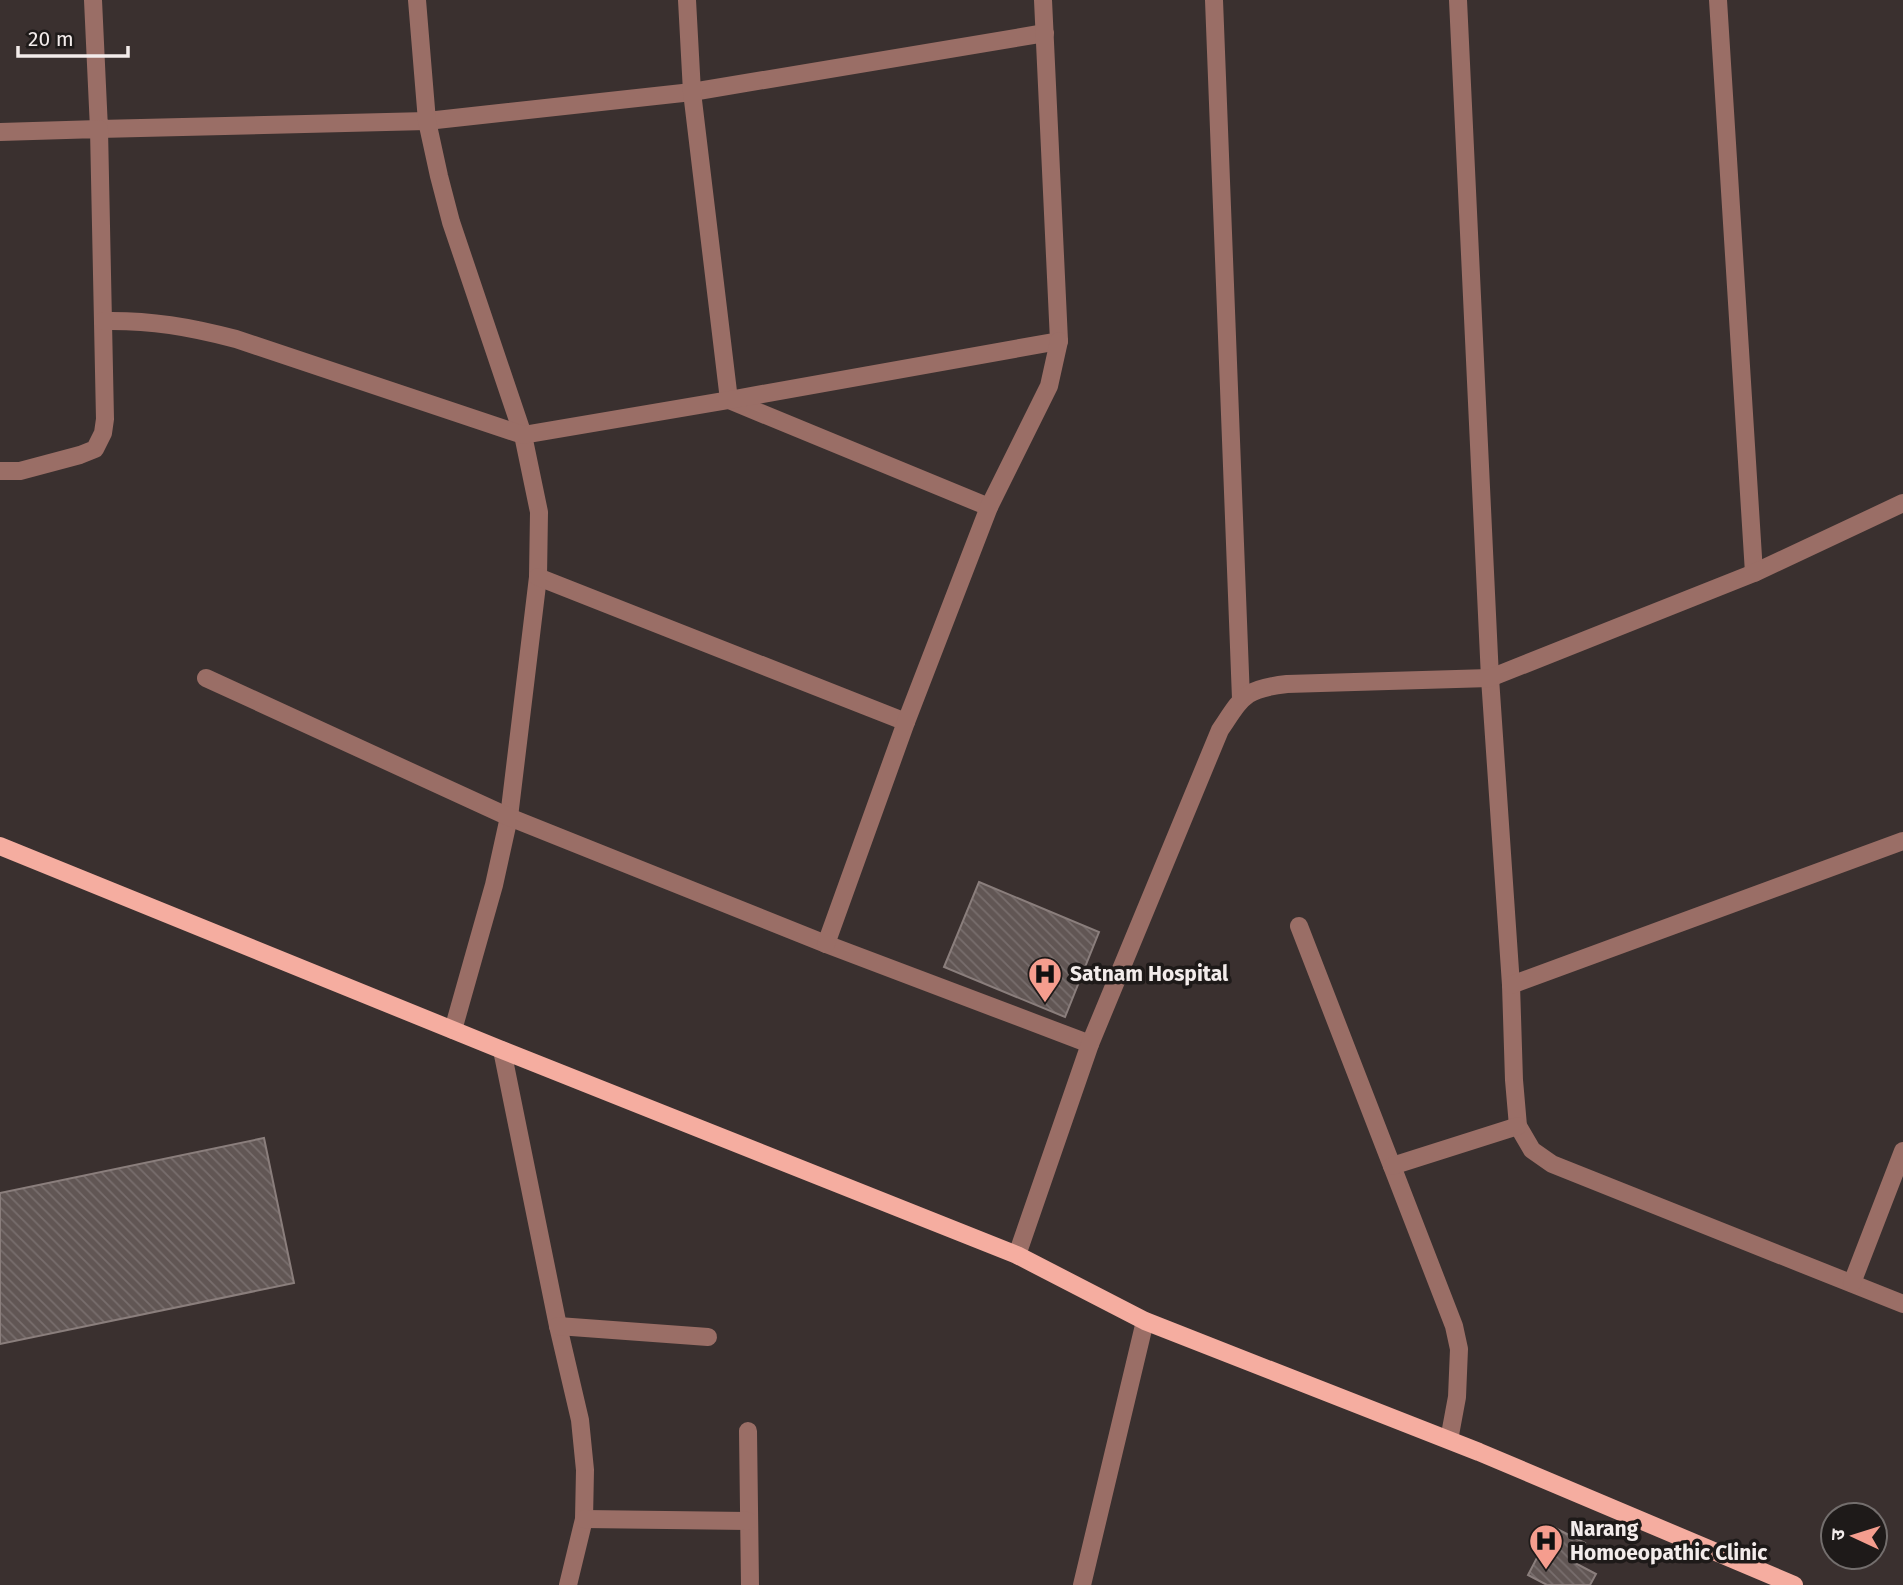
<svg xmlns="http://www.w3.org/2000/svg" width="1903" height="1585" viewBox="0 0 1903 1585" font-family="'Fira Sans','Noto Sans Devanagari',sans-serif">
<style>
.building{fill:url(#building-back-hatch);stroke:#8a7e7c;stroke-width:2}
.lines{fill:none;stroke-linecap:round;stroke-linejoin:round}
.minor{stroke:#9a6e66;stroke-width:18}
.major{stroke:#f5ada0;stroke-width:18}
.labels{text-anchor:middle;dominant-baseline:central;stroke-width:7;stroke-linejoin:round;paint-order:stroke}
.poi-label{font-size:21px;font-weight:bold;fill:#f3eceb;stroke:#1e1a19;text-anchor:start}
</style>
<defs>
<pattern id="building-back-hatch" width="6" height="6" patternUnits="userSpaceOnUse" patternTransform="scale(1.75)"><rect width="6" height="6" fill="#615654"/><path d="M-1 5l2 2M0 0l6 6M5-1l2 2" fill="none" stroke="#786e6d"/></pattern>
</defs>
<rect width="100%" height="100%" fill="#3a302f"/>
<g class="building">
<path d="M979,882L1099,932L1065,1017L944,967Z"/>
<path d="M264,1138L294,1283L0,1344V1193Z"/>
<path d="M1553,1527L1585,1543L1575,1563L1596,1574L1590,1585H1547L1528,1575Z"/>
</g>
<g class="lines">
<g class="minor">
<path d="M93,0L99,129L427,121L692,92L1045,33"/>
<path d="M417,0L427,121L439,176L451,222L523,435L539,512L538,577L509,817L494,885L453,1030"/>
<path d="M687,0L692,92L729,400L989,507"/>
<path d="M1214,0L1241,699"/>
<path d="M1458,0L1490,678L1511,985L1514,1080L1518,1126L1532,1150L1552,1164L1903,1304"/>
<path d="M1718,0L1754,573"/>
<path d="M0,132L99,129L105,419L103,433L95,449L80,455L20,471H0"/>
<path d="M103,321C151,320 190,327 236,339L523,435L729,400L1059,341L1043,0"/>
<path d="M538,577L906,722"/>
<path d="M206,678L509,817L826,944L1090,1044"/>
<path d="M1299,926L1454,1326L1459,1349L1457,1397L1449,1440"/>
<path d="M826,944L906,722L989,507L1049,386L1059,341"/>
<path d="M1511,985L1903,841"/>
<path d="M502,1050L558,1326L580,1420L585,1470L584,1519L568,1585"/>
<path d="M1392,1166L1518,1126"/>
<path d="M1017,1255L1090,1044L1220,730C1243,696 1244,689 1287,684L1490,678L1754,573L1903,503"/>
<path d="M1852,1283L1903,1151"/>
<path d="M558,1326L708,1337"/>
<path d="M748,1431L750,1585"/>
<path d="M584,1519L748,1521"/>
<path d="M1082,1585L1145,1321"/>
</g>
<path class="major" d="M0,846L502,1050L1017,1255L1145,1321L1479,1452L1794,1585"/>
</g>
<defs>
<g id="hospital-pin" transform="scale(1.75)"><path d="M0 17L-7.5 6A9.5 9.5 0 1 1 7.5 6Z" fill="#f59d8e" stroke="#1e1a19"/><path d="M-5-5h3v3.5h4V-5h3V5h-3V1.5h-4V5h-3Z" fill="#111"/></g>
</defs>
<g fill-rule="evenodd">
<use href="#hospital-pin" x="1045" y="974"/>
<use href="#hospital-pin" x="1546" y="1541"/>
</g>
<g class="labels">
<g class="poi-label">
<text x="1070" y="974">Satnam Hospital</text>
<text x="1570" y="1529">Narang<tspan x="1570" dy="24">Homoeopathic Clinic</tspan></text>
</g>
</g>
<g transform="translate(1854 1536) rotate(274)"><circle r="33" fill="#1e1a19" stroke="#736e6d" stroke-width="2"/>
<path d="M0-5L12 26L0 18L-12 26Z" fill="#f59d8e"/>
<text y="-10" font-size="19" font-weight="bold" text-anchor="middle" fill="#f3eceb">उ</text>
</g>
<path d="M18 46v10h110v-10" fill="none" stroke="#f3eceb" stroke-width="3.5"/>
<text x="28" y="46" font-size="21" fill="#f3eceb" stroke="#1e1a19" stroke-width="5" paint-order="stroke">20 m</text>
</svg>
